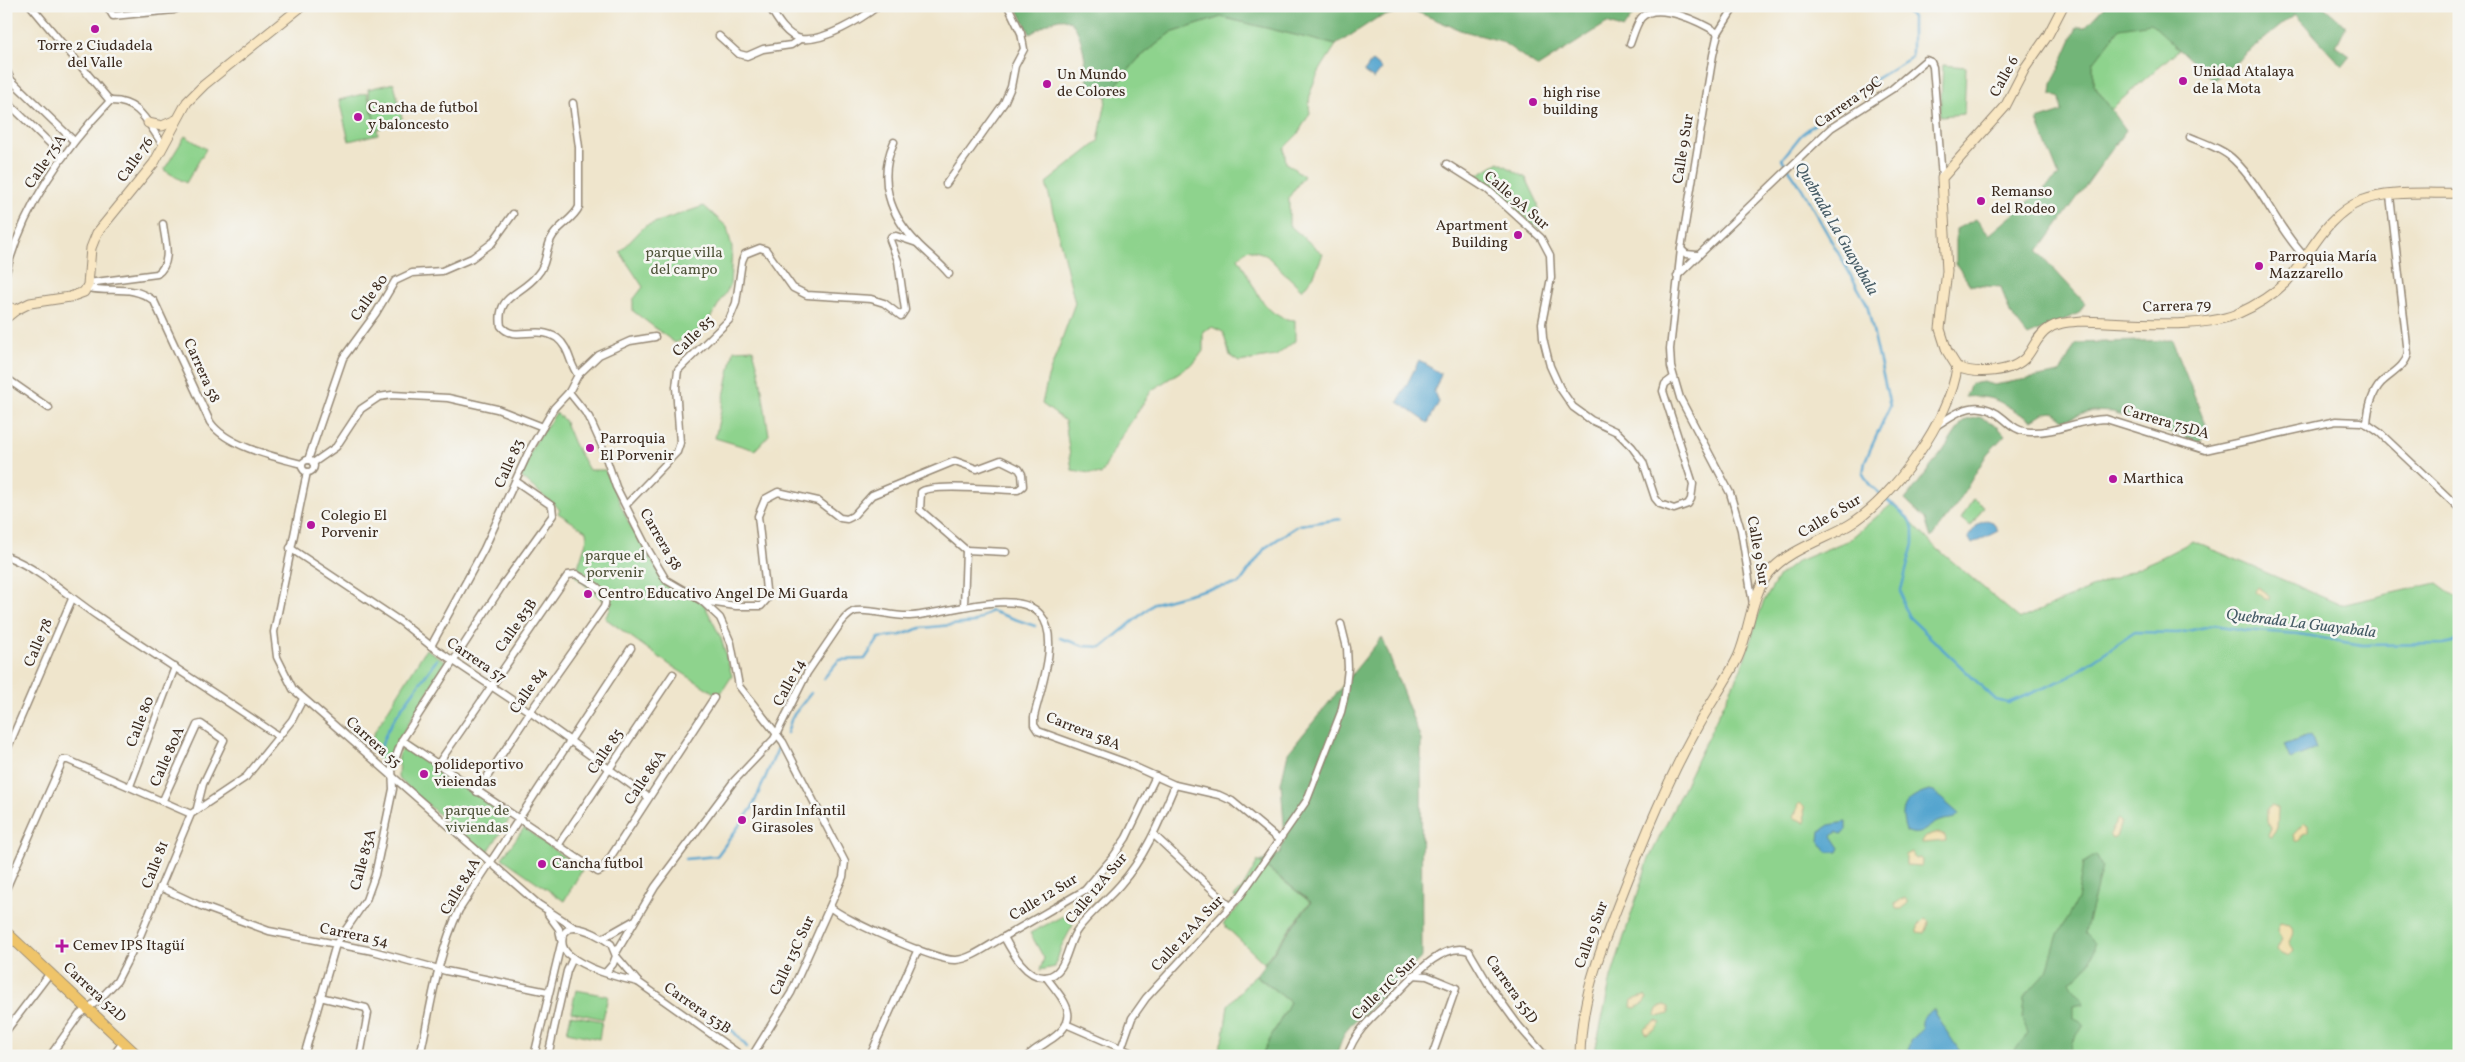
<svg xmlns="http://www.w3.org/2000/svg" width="2465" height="1062" viewBox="0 0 2465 1062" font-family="Vollkorn,serif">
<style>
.green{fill:#8ed38d;stroke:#647e56}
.forest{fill:#72b578;stroke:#56704b}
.sand{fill:#eeda9e;stroke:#94825e}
.water{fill:#55a5cf;stroke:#486876}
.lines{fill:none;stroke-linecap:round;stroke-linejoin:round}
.stream{stroke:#55a5cf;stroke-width:2.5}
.street-casing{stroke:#958875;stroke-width:9}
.secondary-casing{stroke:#958875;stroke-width:11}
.primary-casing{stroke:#958875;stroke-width:12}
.street{stroke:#fff;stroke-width:6}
.secondary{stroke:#f9e7c3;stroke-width:9}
.primary{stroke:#efc469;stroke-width:10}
.poi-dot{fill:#b5179e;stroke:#f6f6f2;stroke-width:2}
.labels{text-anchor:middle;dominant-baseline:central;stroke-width:5;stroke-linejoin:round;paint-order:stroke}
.poi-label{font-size:15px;fill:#3b2a1e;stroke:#f6f6f2;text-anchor:start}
.street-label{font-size:15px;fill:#3b2a1e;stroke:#f6f6f2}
.park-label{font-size:15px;fill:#50543a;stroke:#f6f6f2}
.water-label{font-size:16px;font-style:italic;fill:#455b65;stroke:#f6f6f2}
</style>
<rect width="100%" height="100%" fill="#f6f6f2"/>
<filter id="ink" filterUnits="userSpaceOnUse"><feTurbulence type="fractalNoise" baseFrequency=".02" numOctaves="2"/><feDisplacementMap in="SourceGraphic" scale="10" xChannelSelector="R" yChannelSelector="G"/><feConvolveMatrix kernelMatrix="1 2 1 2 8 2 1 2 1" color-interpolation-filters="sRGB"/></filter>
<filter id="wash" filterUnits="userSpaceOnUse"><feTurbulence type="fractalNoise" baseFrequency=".0096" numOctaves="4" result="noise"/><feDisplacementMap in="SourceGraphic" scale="20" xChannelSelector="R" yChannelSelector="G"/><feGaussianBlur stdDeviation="1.12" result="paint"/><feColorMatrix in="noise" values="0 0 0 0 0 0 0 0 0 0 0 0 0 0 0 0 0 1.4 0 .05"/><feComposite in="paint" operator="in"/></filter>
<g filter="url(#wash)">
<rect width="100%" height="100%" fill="#efe5cc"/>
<g class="green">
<path d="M1221,17L1336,45C1323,66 1305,88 1310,113L1297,135L1284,148L1286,163L1304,176L1289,197V225L1323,254L1314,275L1302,290L1265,254L1248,249L1238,258C1253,281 1263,320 1295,320V341L1276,356L1239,362L1230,356L1223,332L1212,327L1203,331V351L1195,362L1152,390L1119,440L1101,475L1072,470L1065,421L1042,404L1048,377L1075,303L1046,183L1098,142L1107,96L1138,59L1171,33Z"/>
<path d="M2151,22L2179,49L2111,109L2093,84V63L2120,27Z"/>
<path d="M1943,65L1966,67L1964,114L1940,116Z"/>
<path d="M394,83L403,122L377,129L378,134L349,141L339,100L367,93L374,119L368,89Z"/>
<path d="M185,136L206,149L186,183L164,170Z"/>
<path d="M1499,162L1526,178L1538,203L1539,229L1477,175Z"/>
<path d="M704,206L727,227L732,248L730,286L704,328L675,343L633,311V300L643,287L620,252L645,226Z"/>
<path d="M753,349L759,371L769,435L755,450L715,438L734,350Z"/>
<path d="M556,413L564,420L574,444L589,470H605L629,523L665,582L704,604L721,638L732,676L719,696L670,665L605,618L611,608L575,576L587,539L586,531L558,513L560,510L521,477L533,446Z"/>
<path d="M1973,499L1984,506L1971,526L1961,519Z"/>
<path d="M1893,503L1933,545L2020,619L2156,560L2193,541L2341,605L2437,583L2459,599V1056H1594L1611,978L1648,861L1742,666L1763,603L1779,576L1798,561L1849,540Z"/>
<path d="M426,649L446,661L387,760L381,763L369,747L375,731Z"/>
<path d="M407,745L511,817L485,856L398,778L399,753Z"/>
<path d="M524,828L582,870L564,901L502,858Z"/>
<path d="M1258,861L1310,902L1264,963L1223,924L1242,903L1234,897L1243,887Z"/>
<path d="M1067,914L1073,925L1061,947L1055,967L1040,970L1044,958L1030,933Z"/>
<path d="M1255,975L1290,1002L1261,1056H1216L1224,1036L1228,1005Z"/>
<path d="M576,990L608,996L603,1019L571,1012Z"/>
<path d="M571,1015L602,1021L599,1039L567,1032Z"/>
</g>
<g class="forest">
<path d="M1016,6H1644L1637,9L1623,29L1607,23L1538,67L1501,41L1460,30L1410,9L1377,18L1336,45L1221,17L1171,33L1139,58L1107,96L1089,92C1086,75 1085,14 1059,19C1049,21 1039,29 1030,34Z"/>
<path d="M2108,6H2323L2346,26L2336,46L2350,56L2342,66L2295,14L2213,81L2151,23L2120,28L2093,63V84L2126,130L2038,252L2085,303L2079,313L2028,336L2010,313L2001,287L1970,285L1956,264V229L1976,219L1989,235L2059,176L2037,120L2062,112L2060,98L2051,94L2052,84L2077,27H2085L2103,8Z"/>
<path d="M2172,340L2207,427L2200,443L2113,412L2093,411L2064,420L2055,412L2043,413L2032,420C2004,407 1999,394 1965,397L1971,384L1983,382L1994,385L2060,373L2076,343Z"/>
<path d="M1979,417L1995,424L2005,435L1987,454L1957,504L1931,538L1925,519L1905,500L1943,451L1963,421Z"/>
<path d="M1382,637L1421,740L1422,957L1359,1019C1346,1023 1340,1044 1336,1056H1261L1290,1002L1256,975L1311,902L1260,862L1280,853L1285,839L1281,783L1288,753Z"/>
<path d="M2096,855L2102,867L2085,933L2095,943C2092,962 2086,972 2069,981C2073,990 2081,993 2084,1004L2073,1006V1018L2084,1024L2072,1042L2069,1056H2014L2013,1053L2028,1033L2022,1018L2024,997L2047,971L2057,937L2077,900L2083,863Z"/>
</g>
<g class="sand">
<path d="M2257,587L2269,595V599H2265L2255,592Z"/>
<path d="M1800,803L1804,807L1805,823L1793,817L1797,810V806Z"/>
<path d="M2272,806L2278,809L2277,828L2271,836L2268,835L2271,828L2267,822V809Z"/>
<path d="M2118,819L2121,822L2116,837L2112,839L2109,834Z"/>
<path d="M2304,823L2308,825V832L2303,834L2299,841H2295L2293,835Z"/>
<path d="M1938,833L1945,836L1946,841L1922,843L1923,838Z"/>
<path d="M1912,852L1915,858L1920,857L1922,860L1921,866L1906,865V855Z"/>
<path d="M1905,897L1908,902L1902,909H1896L1895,904Z"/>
<path d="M1925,919L1930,921L1925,933L1918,932V926Z"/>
<path d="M2280,923L2290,925C2295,932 2292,935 2289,942L2294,950L2289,956L2278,951L2277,949L2282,939L2277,930Z"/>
<path d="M1645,996L1647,998L1645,1003L1635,1008L1631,1007L1632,1000Z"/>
<path d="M1664,1005L1669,1007V1014L1658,1017L1655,1015L1657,1009Z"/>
<path d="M1656,1021L1661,1023L1655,1030L1646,1034L1644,1029Z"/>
</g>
<g class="water">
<path d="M1372,61L1382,69L1374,79L1364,72Z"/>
<path d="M1419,360L1441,374L1434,392L1439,402L1428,423L1398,402Z"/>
<path d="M1987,520L1993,522L1998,531L1972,544L1968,537L1978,524Z"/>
<path d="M2311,735L2316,749L2290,759L2284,745Z"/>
<path d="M1929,791L1934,792L1959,814C1954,821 1948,818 1940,821C1927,825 1922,839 1906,831C1898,808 1906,798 1929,791Z"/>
<path d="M1846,822V831L1841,834L1837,832L1832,836L1840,848L1838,852H1827L1819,841L1820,831L1829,825Z"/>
<path d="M1932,1010H1935V1014L1963,1056H1907L1910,1041L1923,1029C1919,1018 1926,1016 1932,1010Z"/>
</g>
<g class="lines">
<g class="stream">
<path d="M1900,6L1912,17V57L1861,88L1802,134L1782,159L1801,187L1867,304L1890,406L1865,461L1863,474L1869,484L1908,518L1913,528V544L1901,590L1903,605L1909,617L1996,700L2008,703L2067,678L2135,632L2178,633L2215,625L2244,630L2299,634L2362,645L2444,644L2459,640"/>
<path d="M1060,638L1084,646L1102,647L1155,603L1207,589L1239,584L1265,548L1288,532L1299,525L1341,519"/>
<path d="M824,678L839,660L865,659L879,638L901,635L921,628L973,623L991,611L1035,626"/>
<path d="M787,733L792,717L811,693"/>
<path d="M381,755C377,732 424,681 437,659"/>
<path d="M685,859L717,856L752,808L779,746"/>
<path d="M677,1002L733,1031L747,1047"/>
</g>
</g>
</g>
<g filter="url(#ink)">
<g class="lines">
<g class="street-casing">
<g id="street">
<path d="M31,6L110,101"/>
<path d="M107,6L113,16L174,10L183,6"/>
<path d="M769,6C776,18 786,36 801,39C824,42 861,19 878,6"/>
<path d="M1735,6L1718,33L1713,55L1681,249L1670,349L1671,367L1680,398L1730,493L1741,530L1753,604"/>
<path d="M719,36L739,54L747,56L763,49L791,45L800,39"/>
<path d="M1630,44C1633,36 1636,25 1641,18C1657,0 1702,23 1718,33"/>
<path d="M6,69L11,80L74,141"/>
<path d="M6,101L63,156"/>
<path d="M110,101C141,100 148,125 164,146"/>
<path d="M573,103L579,147V207C573,220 557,226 551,239C545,252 547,264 537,275C522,295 496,294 501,326C514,343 535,324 557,338C570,348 569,364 578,375"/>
<path d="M2190,137C2204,143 2223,149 2234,160C2263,188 2277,228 2305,257"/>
<path d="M894,142C877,180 890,216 918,244C929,255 940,263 949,274"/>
<path d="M1447,164L1488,190L1541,238L1550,255L1551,278L1542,323L1543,338L1550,366L1560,388L1573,407L1591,420L1617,432L1632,447L1643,462L1655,498L1660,504L1674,509L1688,504L1691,499L1693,484L1663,391L1665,384L1673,378"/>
<path d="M946,184L1004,103L1011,87L1015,66L1024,49L1021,33L1008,6"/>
<path d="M1681,249L1686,254L1697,255"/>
<path d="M6,273C23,207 64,149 110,101"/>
<path d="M1677,276L1831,128L1892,89L1926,60L1931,62L1933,67L1942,178"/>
<path d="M88,283L157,274C173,263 165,241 163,224"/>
<path d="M88,288C113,293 132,284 154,301L210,422C226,446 274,457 302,464"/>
<path d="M6,378L49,408"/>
<path d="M569,392L589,417L602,446L616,487L647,548L666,580L702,601L720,618L731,643L739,686L783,742L845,862L843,877L791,993L752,1056"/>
<path d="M2367,424C2368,409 2371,394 2381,383C2390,374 2405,367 2408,354L2390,196"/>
<path d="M1936,426C1960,410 1979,397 2004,419C2012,426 2019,432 2031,432C2057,433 2080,419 2106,419L2205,450L2336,421L2361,422L2367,424L2380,433L2459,508"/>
<circle cx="308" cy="466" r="6"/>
<path d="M308,460L343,358L376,313L395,281L412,273L442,271L472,258L492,243L513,214"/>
<path d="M313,463L336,447L361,409L379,397L392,395L448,398L497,409L543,427"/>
<path d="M307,472L274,632L277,657L293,689L538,904L575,928"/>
<path d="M626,505L677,452L680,443L676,387L678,370L729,320L736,303L742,261L745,254L760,248L766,250L793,288L807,295L871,299L884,303L901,316L905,310L898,261L890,240L891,237L896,236L917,243"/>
<path d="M290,548L401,622L431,646L530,712L648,797"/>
<path d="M6,556C40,569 69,597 99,617C158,658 219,695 278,736"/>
<path d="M702,601L736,606H761L767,599L758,516L765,499L778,492L818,501L840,518L847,519L853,516L872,495L955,461L977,469L1001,460L1019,469L1022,474L1023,486L1018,490C1002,490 930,483 921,492L920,510L966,550"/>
<path d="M964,606L966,550L1006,552"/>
<path d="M431,646L484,549L529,451L554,408L569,392L578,375L599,355L630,341L655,337"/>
<path d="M402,740L598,872L602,870L714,698"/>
<path d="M6,752L72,599"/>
<path d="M438,764L568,575L576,574C588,582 611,590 604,607L530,712L477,792"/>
<path d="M130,786L175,667"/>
<path d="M163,800L197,725L201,724L224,740L203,784L197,808"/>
<path d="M1154,835L1231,907"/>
<path d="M559,844L673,674"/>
<path d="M160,887L201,906L269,931L373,951L446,971L548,992"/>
<path d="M6,889L63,760H68L191,814"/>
<path d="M830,907C844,920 938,962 956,960C972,959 990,944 1004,937C1011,950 1026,979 1046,977C1068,974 1066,943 1078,929C1090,913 1107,900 1120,885C1146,856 1160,820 1175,785"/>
<path d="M548,914L559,929L561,940"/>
<path d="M1004,937L1085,890L1113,857L1126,838L1156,776"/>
<path d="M603,938L633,921"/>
<path d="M616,953L655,887L734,781L774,739L807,673L841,623C845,618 850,612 856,611C874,609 892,617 910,616C941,615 1017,587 1040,614C1061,637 1040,690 1034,717V725L1038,731L1124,762L1175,785L1219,795L1232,801L1279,840"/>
<path d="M616,956L638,982L742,1056"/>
<path d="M606,972L613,964L616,956L611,944C602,937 587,929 576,928C561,927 559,944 567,953C584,969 616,977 638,982"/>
<path d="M1413,975L1427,976L1456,988L1432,1056"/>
<path d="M320,997L366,1008L368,1013L360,1056"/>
<path d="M1068,1025L1139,1056"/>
<path d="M6,1031L50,973"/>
<path d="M1121,1049L1132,1018L1146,998L1241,895L1307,800L1341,712L1345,694L1348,668L1347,648L1341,624"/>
<path d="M50,1056L79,1015L100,999L117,981L140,936L191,814L246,777L292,720L303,699"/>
<path d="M113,1056L123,1042"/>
<path d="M304,1056L336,944L366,900L375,875L393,789L392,768L402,740L504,583L553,515L552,506L517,482"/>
<path d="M420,1056C431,1007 437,956 459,910L631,648"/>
<path d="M534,1056L561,944"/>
<path d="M548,1056L567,971L573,958"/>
<path d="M870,1056L918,949"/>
<path d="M1028,1056C1033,1050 1040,1047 1047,1042C1083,1020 1067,1004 1046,977"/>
<path d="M1347,1056C1355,1030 1375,1015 1394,996C1410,980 1443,940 1469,951L1489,985L1518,1025L1545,1056"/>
</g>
</g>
<g class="secondary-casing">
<g id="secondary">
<path d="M148,123L162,126L176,120"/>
<path d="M6,306L16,310"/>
<path d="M6,318L16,310L30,303L70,297L84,292L88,285L91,248L97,233L154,163L187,102L204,85L302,6"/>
<path d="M1957,367C1976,375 2013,373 2027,356C2034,347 2038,335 2048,329C2058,322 2071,322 2082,321C2125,322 2198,330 2237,314C2255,306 2273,295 2287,281C2311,254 2325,216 2361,201C2387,190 2430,194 2459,193"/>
<path d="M1957,367L1947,351L1940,329L1947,271L1942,178L2005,107L2025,68L2048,35L2063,6"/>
<path d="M1580,1056C1581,994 1603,944 1625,887C1646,834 1667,782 1695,731C1708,706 1726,682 1738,657C1750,630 1750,597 1769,573C1786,551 1825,539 1849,525C1893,499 1951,418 1957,367"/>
</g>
</g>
<g class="primary-casing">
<path id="primary" d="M6,932L138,1056"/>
</g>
<use href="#street" class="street"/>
<use href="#secondary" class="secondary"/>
<use href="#primary" class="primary"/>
</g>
</g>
<g class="poi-dot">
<circle cx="95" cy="29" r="5"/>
<circle cx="2183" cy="81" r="5"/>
<circle cx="1047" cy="84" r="5"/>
<circle cx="1533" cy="102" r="5"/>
<circle cx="358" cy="117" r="5"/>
<circle cx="1981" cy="201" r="5"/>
<circle cx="1518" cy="235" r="5"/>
<circle cx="2259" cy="266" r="5"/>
<circle cx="590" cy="448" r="5"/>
<circle cx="2113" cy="479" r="5"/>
<circle cx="311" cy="525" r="5"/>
<circle cx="588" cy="594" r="5"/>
<circle cx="424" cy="774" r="5"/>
<circle cx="742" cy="820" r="5"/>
<circle cx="542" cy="864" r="5"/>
<path d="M59.5 938.5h5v5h5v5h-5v5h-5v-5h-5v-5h5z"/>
</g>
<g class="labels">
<g class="poi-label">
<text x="95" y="46" text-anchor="middle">Torre 2 Ciudadela<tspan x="95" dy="17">del Valle</tspan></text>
<text x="2193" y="72">Unidad Atalaya<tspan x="2193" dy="17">de la Mota</tspan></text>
<text x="1057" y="75">Un Mundo<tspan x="1057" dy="17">de Colores</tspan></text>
<text x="1543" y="93">high rise<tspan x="1543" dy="17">building</tspan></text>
<text x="368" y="108">Cancha de futbol<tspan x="368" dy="17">y baloncesto</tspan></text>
<text x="1991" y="192">Remanso<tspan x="1991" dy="17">del Rodeo</tspan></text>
<text x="1508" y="226" text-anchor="end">Apartment<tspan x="1508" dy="17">Building</tspan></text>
<text x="2269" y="257">Parroquia María<tspan x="2269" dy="17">Mazzarello</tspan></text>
<text x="600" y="439">Parroquia<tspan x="600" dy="17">El Porvenir</tspan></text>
<text x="2123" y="479">Marthica</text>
<text x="321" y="516">Colegio El<tspan x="321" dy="17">Porvenir</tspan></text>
<text x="598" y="594">Centro Educativo Angel De Mi Guarda</text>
<text x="434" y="765">polideportivo<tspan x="434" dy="17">vieiendas</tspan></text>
<text x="752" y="811">Jardin Infantil<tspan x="752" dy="17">Girasoles</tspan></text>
<text x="552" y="864">Cancha futbol</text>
<text x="73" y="946">Cemev IPS Itagüí</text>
</g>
<g class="street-label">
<text transform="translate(2005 77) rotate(-61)">Calle 6</text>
<text transform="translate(1849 103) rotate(-35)">Carrera 79C</text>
<text transform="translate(1684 149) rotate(-81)">Calle 9 Sur</text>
<text transform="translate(136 160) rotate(-55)">Calle 76</text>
<text transform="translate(46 162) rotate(-56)">Calle 75A</text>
<text transform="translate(1516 201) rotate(41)">Calle 9A Sur</text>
<text transform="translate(370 298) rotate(-55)">Calle 80</text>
<text transform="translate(2177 307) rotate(-2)">Carrera 79</text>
<text transform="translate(694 337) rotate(-44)">Calle 85</text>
<text transform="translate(201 371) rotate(66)">Carrera 58</text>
<text transform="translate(2166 423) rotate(16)">Carrera 75DA</text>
<text transform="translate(510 464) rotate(-66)">Calle 83</text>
<text transform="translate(1830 517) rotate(-31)">Calle 6 Sur</text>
<text transform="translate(660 540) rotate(60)">Carrera 58</text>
<text transform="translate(1757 551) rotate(80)">Calle 9 Sur</text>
<text transform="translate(517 626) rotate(-55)">Calle 83B</text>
<text transform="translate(39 643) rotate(-67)">Calle 78</text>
<text transform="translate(476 661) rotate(34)">Carrera 57</text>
<text transform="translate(790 683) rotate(-62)">Calle 14</text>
<text transform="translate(529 691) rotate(-55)">Calle 84</text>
<text transform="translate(141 722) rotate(-69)">Calle 80</text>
<text transform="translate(1083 732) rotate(22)">Carrera 58A</text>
<text transform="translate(373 743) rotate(42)">Carrera 55</text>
<text transform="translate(606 752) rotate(-56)">Calle 85</text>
<text transform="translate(168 757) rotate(-66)">Calle 80A</text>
<text transform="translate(646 778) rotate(-56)">Calle 86A</text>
<text transform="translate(364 860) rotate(-75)">Calle 83A</text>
<text transform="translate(156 865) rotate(-69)">Calle 81</text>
<text transform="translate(461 887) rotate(-59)">Calle 84A</text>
<text transform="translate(1097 889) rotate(-50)">Calle 12A Sur</text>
<text transform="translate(1044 898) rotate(-31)">Calle 12 Sur</text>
<text transform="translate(1188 934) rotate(-47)">Calle 12AA Sur</text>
<text transform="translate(1592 935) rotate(-70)">Calle 9 Sur</text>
<text transform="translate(354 936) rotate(12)">Carrera 54</text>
<text transform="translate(793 956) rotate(-65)">Calle 13C Sur</text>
<text transform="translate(1385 989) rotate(-44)">Calle 11C Sur</text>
<text transform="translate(1511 990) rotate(55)">Carrera 55D</text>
<text transform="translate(94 993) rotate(43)">Carrera 52D</text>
<text transform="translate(697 1009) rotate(35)">Carrera 53B</text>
</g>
<g class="park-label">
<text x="684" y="253">parque villa<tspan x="684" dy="17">del campo</tspan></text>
<text x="615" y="556">parque el<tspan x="615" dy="17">porvenir</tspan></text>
<text x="477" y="811">parque de<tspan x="477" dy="17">viviendas</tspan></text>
</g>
<g class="water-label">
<text transform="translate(1836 229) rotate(60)">Quebrada La Guayabala</text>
<text transform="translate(2301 624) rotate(7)">Quebrada La Guayabala</text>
</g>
</g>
<rect width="2465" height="1062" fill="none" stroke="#f6f6f2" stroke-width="25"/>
</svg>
